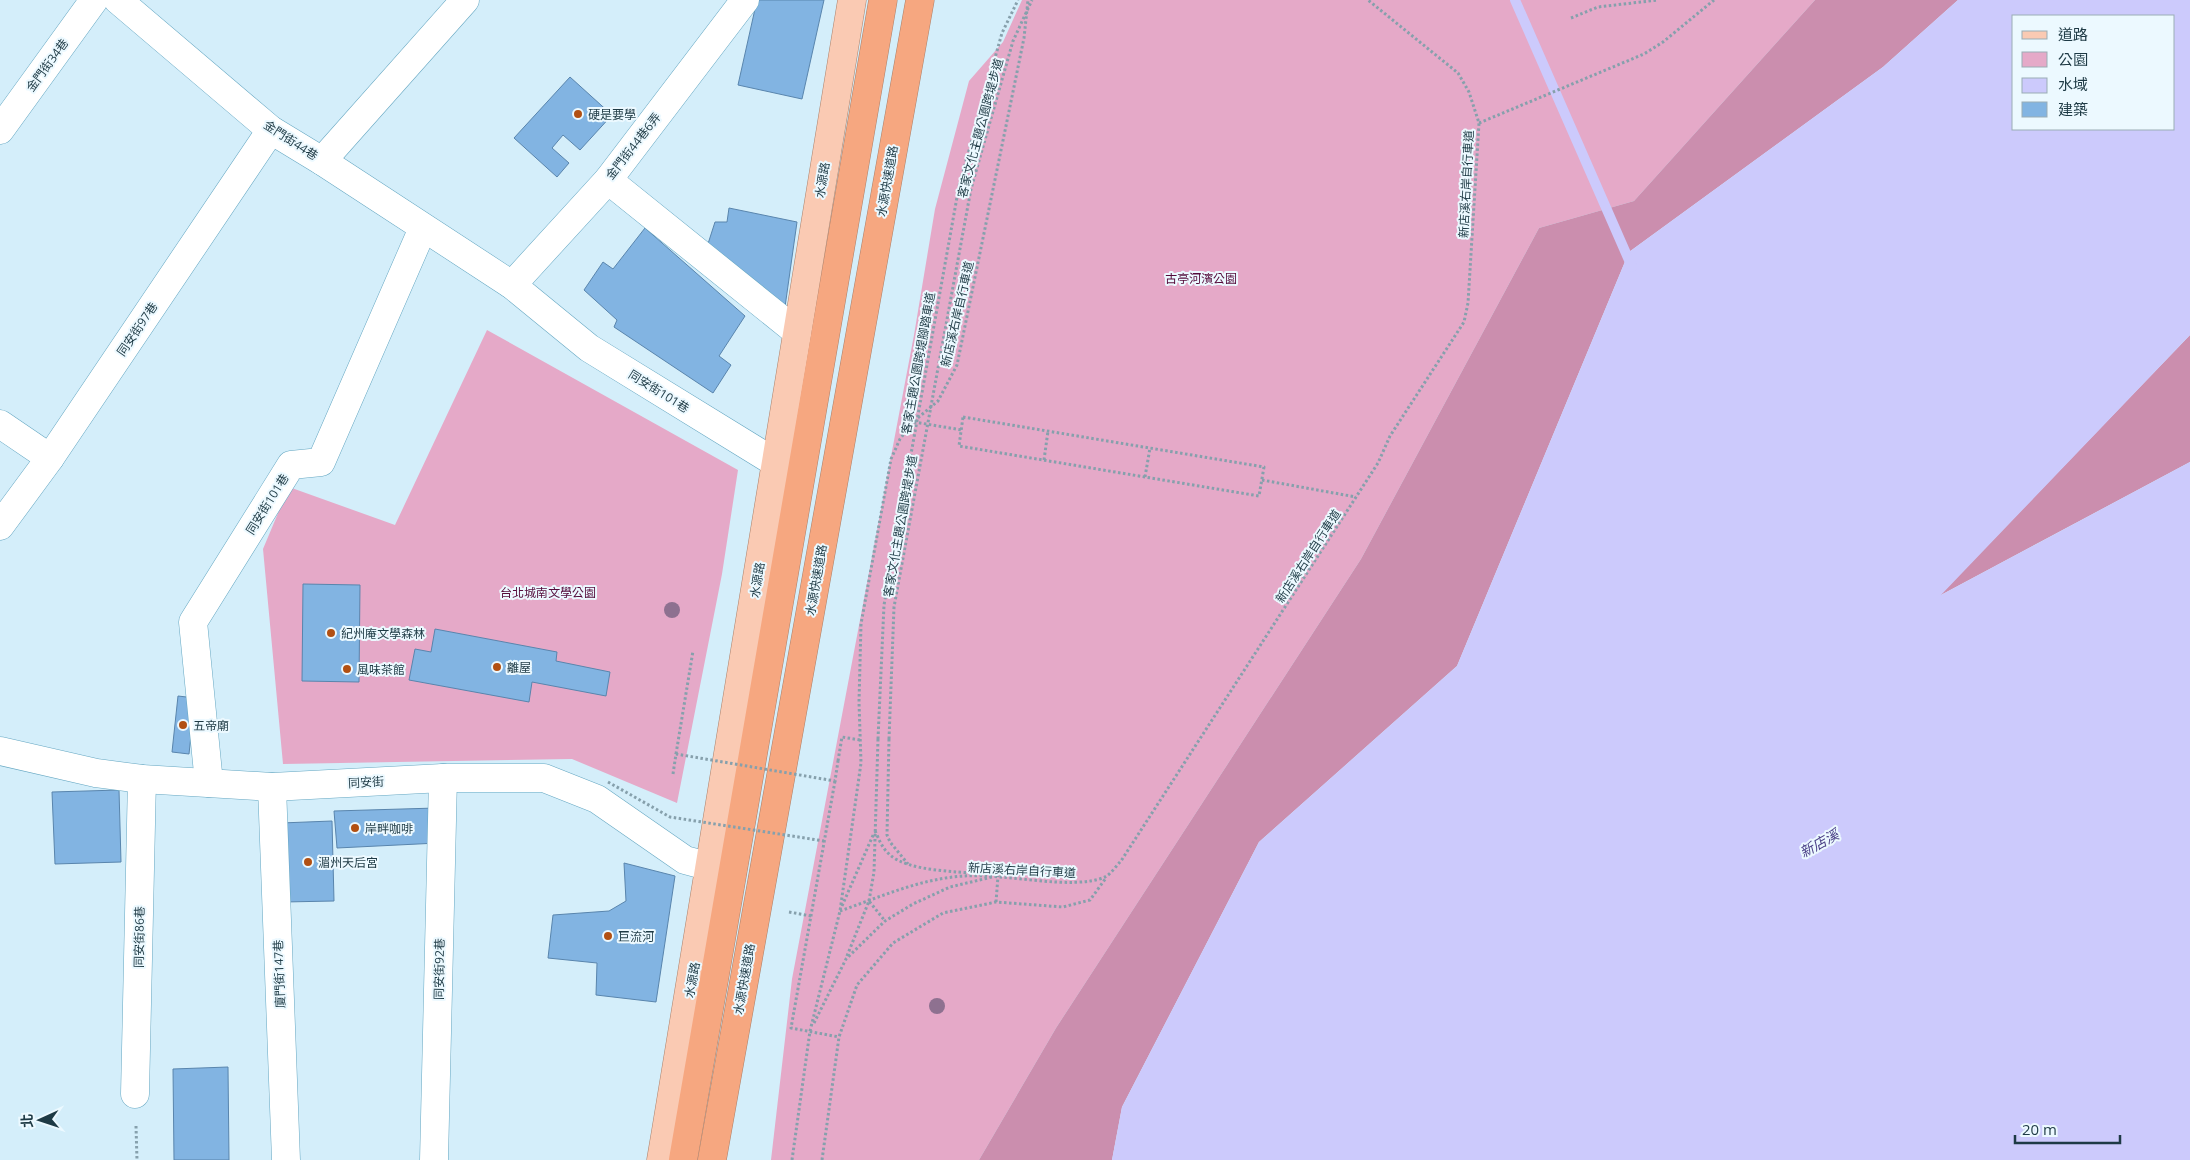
<svg xmlns="http://www.w3.org/2000/svg" width="2190" height="1160" viewBox="0 0 2190 1160" font-family="'Open Sans','Noto Sans TC',sans-serif">
<style>
.green{fill:#e5a9c8}
.forest{fill:#cb8eae}
.water{fill:#cccafc;fill-rule:evenodd}
.lines{fill:none;stroke-linecap:round;stroke-linejoin:round}
.stream{stroke:#cccafc;stroke-width:10}
.building{fill:#82b4e2;stroke:#5985ad}
.minor-casing{stroke:#65a7c2;stroke-width:29}
.major-casing{stroke:#aa816b;stroke-width:29}
.highway-casing{stroke:#aa816b;stroke-width:29}
.path{stroke:#86a0ac;stroke-width:3;stroke-dasharray:2.5 2.5;stroke-linecap:butt}
.minor{stroke:#fff;stroke-width:28}
.major{stroke:#facab3;stroke-width:28}
.highway{stroke:#f6a780;stroke-width:28}
.path-bridge{stroke:#86a0ac;stroke-width:3;stroke-dasharray:2.5 2.5;stroke-linecap:butt}
.tree{fill:#8e7190}
.poi-dot{fill:#b25013;stroke:#ecf9ff;stroke-width:2}
.labels{text-anchor:middle;dominant-baseline:central;stroke-width:4;stroke-linejoin:round;paint-order:stroke}
.street-label{font-size:12px;fill:#1e3a45;stroke:#ecf9ff}
.poi-label{font-size:12px;fill:#1e3a45;stroke:#ecf9ff;text-anchor:start}
.park-label{font-size:12px;fill:#540a3a;stroke:#ecf9ff}
.water-label{font-size:14px;font-style:italic;fill:#493e86;stroke:#ecf9ff}
</style>
<rect width="100%" height="100%" fill="#d4eefa"/>
<g class="green">
<path d="M1022,0H1815L1634,201L1539,228L1361,559L1056,1028L979,1160H771L792,979L914,335L935,209L969,81L1003,42Z"/>
<path d="M487,330L738,470L722,574L677,803L572,759L283,764L263,549L289,487L395,525Z"/>
</g>
<g class="forest">
<path d="M1815,0H1958L1883,67L1629,252L1457,666L1259,842L1122,1107L1112,1160H979L1056,1028L1361,559L1539,228L1634,201Z"/>
<path d="M2190,335V462L1939,596Z"/>
</g>
<path class="water" d="M1958,0H2190V335L1941,595L2190,462V1160H1112L1122,1107L1259,842L1457,666L1629,252L1883,67ZM2014,16H2174V129H2014Z"/>
<g class="lines">
<path class="stream" d="M1515,0L1632,267"/>
</g>
<g class="building">
<path d="M757,0H824L802,99L738,85Z"/>
<path d="M570,77L612,115L580,150L563,135L552,148L569,163L557,177L514,138Z"/>
<path d="M729,208L797,222L785,307L706,250L715,222H727Z"/>
<path d="M645,228L745,316L719,356L731,365L713,393L614,327L617,320L584,290L603,262L613,269Z"/>
<path d="M303,584L360,585L359,682L302,681Z"/>
<path d="M435,629L557,652L556,661L610,672L606,696L532,682L529,702L409,680L415,649L431,652Z"/>
<path d="M178,696L195,698L189,754L172,752Z"/>
<path d="M119,790L121,862L55,864L52,792Z"/>
<path d="M436,808L438,843L337,848L334,811Z"/>
<path d="M332,821L334,901L284,902L281,823Z"/>
<path d="M624,863L675,876L656,1002L596,995L597,963L548,958L553,915L609,911L626,901Z"/>
<path d="M228,1067L229,1160H174L173,1069Z"/>
</g>
<g class="lines">
<g class="minor-casing">
<g id="minor">
<path d="M118,0L271,130L322,161L512,285L589,348L776,463"/>
<path d="M0,130L94,0"/>
<path d="M322,161L465,0"/>
<path d="M608,180L797,332"/>
<path d="M512,285L608,180L745,0"/>
<path d="M0,424L50,458"/>
<path d="M0,526L50,458L271,130"/>
<path d="M0,751L96,773L142,779L272,787L443,778H544L597,799L685,860L711,867"/>
<path d="M209,783L193,622L291,465L321,462L423,228"/>
<path d="M272,787L286,1160"/>
<path d="M135,1094L142,779"/>
<path d="M434,1160L443,778"/>
</g>
</g>
<g class="major-casing">
<path id="major" d="M661,1160C727,774 787,387 852,0"/>
</g>
<g class="highway-casing">
<g id="highway">
<path d="M683,1160L883,0"/>
<path d="M712,1160L920,0"/>
</g>
</g>
<g class="path">
<path d="M1571,18L1598,7L1658,0"/>
<path d="M1479,123L1644,54L1663,42L1714,0"/>
<path d="M963,417L1264,467L1259,496L959,446Z"/>
<path d="M914,422L962,430"/>
<path d="M1044,460L1048,431"/>
<path d="M1145,477L1150,448"/>
<path d="M1262,480L1356,497"/>
<path d="M889,739L887,835L890,842L908,864"/>
<path d="M676,754L693,651"/>
<path d="M838,761L842,737L860,740"/>
<path d="M835,781L791,1028L839,1037"/>
<path d="M875,831C879,839 882,848 889,854C908,872 957,871 982,874"/>
<path d="M869,901L874,872L878,739"/>
<path d="M996,902L998,876"/>
<path d="M842,906L874,833"/>
<path d="M840,911C880,897 922,878 965,876C1004,873 1072,891 1105,877C1111,874 1116,866 1121,861L1378,463L1390,436L1464,322L1468,303L1479,123L1469,92L1458,73L1368,0"/>
<path d="M789,912L811,916"/>
<path d="M847,956L869,901L885,921"/>
<path d="M814,1023L846,959L885,921L913,904L950,887L992,877"/>
<path d="M136,1126L137,1160"/>
<path d="M792,1160L810,1031L840,911L861,763L859,702L861,624L891,459L900,439L913,422L938,401L957,365L1024,38L1028,0"/>
<path d="M822,1160L839,1037L857,985L893,943L943,913L996,902L1063,907L1090,900L1106,878"/>
</g>
<use href="#minor" class="minor"/>
<use href="#major" class="major"/>
<use href="#highway" class="highway"/>
<g class="path-bridge">
<path d="M878,739L884,605L959,186L1002,33L1018,0"/>
<path d="M889,739L894,607L971,189L1013,41L1032,0"/>
<path d="M673,774L676,754L835,781L838,761"/>
<path d="M608,782L670,817L824,841"/>
</g>
</g>
<g class="tree">
<circle cx="672" cy="610" r="8"/>
<circle cx="937" cy="1006" r="8"/>
</g>
<g class="poi-dot">
<circle cx="578" cy="114" r="5"/>
<circle cx="331" cy="633" r="5"/>
<circle cx="497" cy="667" r="5"/>
<circle cx="347" cy="669" r="5"/>
<circle cx="183" cy="725" r="5"/>
<circle cx="355" cy="828" r="5"/>
<circle cx="308" cy="862" r="5"/>
<circle cx="608" cy="936" r="5"/>
</g>
<g class="labels">
<g class="street-label">
<text transform="translate(47 65) rotate(-54)">金門街34巷</text>
<text transform="translate(980 128) rotate(-75)">客家文化主題公園跨堤步道</text>
<text transform="translate(291 140) rotate(33)">金門街44巷</text>
<text transform="translate(633 146) rotate(-52)">金門街44巷6弄</text>
<text transform="translate(822 180) rotate(-81)">水源路</text>
<text transform="translate(887 181) rotate(-80)">水源快速道路</text>
<text transform="translate(1466 184) rotate(-87)">新店溪右岸自行車道</text>
<text transform="translate(957 314) rotate(-77)">新店溪右岸自行車道</text>
<text transform="translate(137 329) rotate(-56)">同安街97巷</text>
<text transform="translate(918 363) rotate(-80)">客家主題公園跨堤腳踏車道</text>
<text transform="translate(659 391) rotate(32)">同安街101巷</text>
<text transform="translate(267 504) rotate(-58)">同安街101巷</text>
<text transform="translate(900 526) rotate(-80)">客家文化主題公園跨堤步道</text>
<text transform="translate(1308 556) rotate(-57)">新店溪右岸自行車道</text>
<text transform="translate(757 580) rotate(-81)">水源路</text>
<text transform="translate(816 580) rotate(-80)">水源快速道路</text>
<text transform="translate(366 782) rotate(-3)">同安街</text>
<text transform="translate(1022 870) rotate(3)">新店溪右岸自行車道</text>
<text transform="translate(139 937) rotate(-89)">同安街86巷</text>
<text transform="translate(439 969) rotate(-89)">同安街92巷</text>
<text transform="translate(279 974) rotate(-92)">廈門街147巷</text>
<text transform="translate(744 979) rotate(-80)">水源快速道路</text>
<text transform="translate(692 980) rotate(-80)">水源路</text>
</g>
<g class="poi-label">
<text x="588" y="114">硬是要學</text>
<text x="341" y="633">紀州庵文學森林</text>
<text x="507" y="667">離屋</text>
<text x="357" y="669">風味茶館</text>
<text x="193" y="725">五帝廟</text>
<text x="365" y="828">岸畔咖啡</text>
<text x="318" y="862">湄州天后宮</text>
<text x="618" y="936">巨流河</text>
</g>
<g class="park-label">
<text x="1201" y="278">古亭河濱公園</text>
<text x="548" y="592">台北城南文學公園</text>
</g>
<g class="water-label">
<text transform="translate(1819 843) rotate(-29)">新店溪</text>
</g>
</g>
<rect x="2012" y="15" width="162" height="115" fill="#ecf9ff" stroke="#9aadb5"/>
<rect x="2022" y="31" width="25" height="8" fill="#facab3" stroke="#9aadb5"/>
<text x="2058" y="40" font-size="15" fill="#1e3a45">道路</text>
<rect x="2022" y="52" width="25" height="15" fill="#e5a9c8" stroke="#9aadb5"/>
<text x="2058" y="65" font-size="15" fill="#1e3a45">公園</text>
<rect x="2022" y="78" width="25" height="15" fill="#cccafc" stroke="#9aadb5"/>
<text x="2058" y="90" font-size="15" fill="#1e3a45">水域</text>
<rect x="2022" y="102" width="25" height="15" fill="#82b4e2" stroke="#9aadb5"/>
<text x="2058" y="115" font-size="15" fill="#1e3a45">建築</text>
<g transform="translate(40 1120) rotate(267)" stroke="#ecf9ff" stroke-width="4" paint-order="stroke">
<path d="M0-4L9 19L0 12L-9 19Z" fill="#1e3a45"/>
<text y="-8" font-size="14" font-weight="bold" text-anchor="middle" fill="#1e3a45">北</text>
</g>
<path d="M2015 1135v8h105v-8" fill="none" stroke="#1e3a45" stroke-width="2.5"/>
<text x="2022" y="1135" font-size="15" fill="#1e3a45" stroke="#ecf9ff" stroke-width="4" paint-order="stroke">20 m</text>
</svg>
